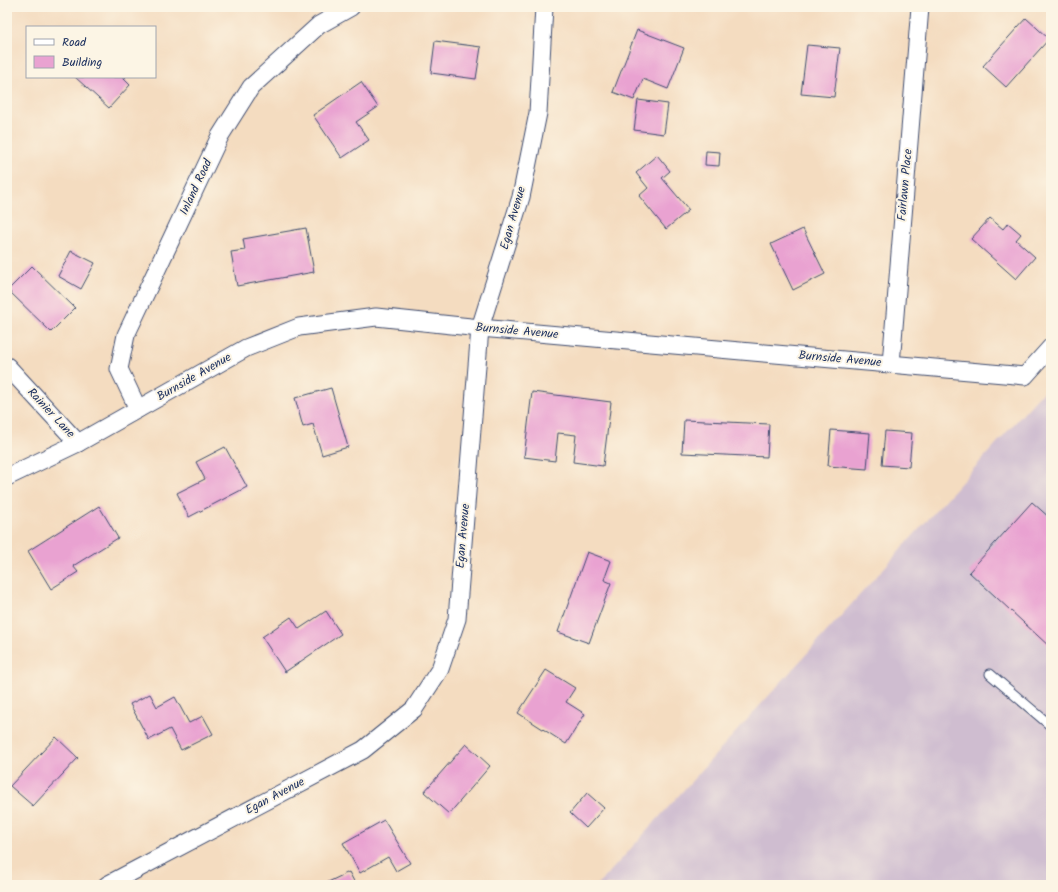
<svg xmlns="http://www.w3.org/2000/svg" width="1058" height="892" viewBox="0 0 1058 892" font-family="Kalam,sans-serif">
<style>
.industrial{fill:#cfbdd0}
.building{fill:#e9a2d1}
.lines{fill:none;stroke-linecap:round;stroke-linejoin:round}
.service-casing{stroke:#3c496d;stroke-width:11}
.minor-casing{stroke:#3c496d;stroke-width:19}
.service{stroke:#fff;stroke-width:9}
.minor{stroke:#fff;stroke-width:17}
.labels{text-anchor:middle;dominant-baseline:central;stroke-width:4;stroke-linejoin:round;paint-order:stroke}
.street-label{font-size:12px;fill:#1b2f5e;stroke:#fcf5e5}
</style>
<rect width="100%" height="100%" fill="#fcf5e5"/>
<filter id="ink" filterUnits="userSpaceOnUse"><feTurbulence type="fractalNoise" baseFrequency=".025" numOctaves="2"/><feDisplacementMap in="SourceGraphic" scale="8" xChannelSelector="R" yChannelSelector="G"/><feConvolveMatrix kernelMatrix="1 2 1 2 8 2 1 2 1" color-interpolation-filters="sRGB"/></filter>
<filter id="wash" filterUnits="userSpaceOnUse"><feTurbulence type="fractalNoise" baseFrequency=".012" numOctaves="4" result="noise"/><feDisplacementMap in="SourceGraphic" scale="16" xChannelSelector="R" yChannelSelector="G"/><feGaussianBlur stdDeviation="0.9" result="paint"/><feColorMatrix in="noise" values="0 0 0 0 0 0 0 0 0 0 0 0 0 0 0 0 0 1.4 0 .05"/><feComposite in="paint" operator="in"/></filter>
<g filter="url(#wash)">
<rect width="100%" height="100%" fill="#f4dcc0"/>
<path class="industrial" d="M1051,383V885H598Z"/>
<g id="blocks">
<g class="building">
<path d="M705,7H732V10L705,8Z"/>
<path d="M1026,18L1049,39L1006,87L983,66Z"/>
<path d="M637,30L684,48L668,89L643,79L634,100L613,92Z"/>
<path d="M435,41L481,47L476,79L431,73Z"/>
<path d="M807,45L840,48L834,97L801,94Z"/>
<path d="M75,77H126L124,79L130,85L109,108Z"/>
<path d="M361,82L378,107L356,122L369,140L342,158L313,115Z"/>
<path d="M638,100L668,104L664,134L634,130Z"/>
<path d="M706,151L720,152L719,166L705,165Z"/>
<path d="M657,155L670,171L662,178L689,210L666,229L639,196L648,188L636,173Z"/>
<path d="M990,218L1003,229L1008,223L1021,234L1016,240L1035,257L1016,279L971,239Z"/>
<path d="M306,228L314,272L237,286L231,252L245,250L243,239Z"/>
<path d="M803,229L825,274L793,290L771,244Z"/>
<path d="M71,251L95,263L81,289L58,276Z"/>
<path d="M32,266L75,308L51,332L8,290Z"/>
<path d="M331,388L348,447L322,455L313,424L303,427L295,398Z"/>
<path d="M532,392L611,402L603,466L573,462L576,435L558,433L555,461L524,457Z"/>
<path d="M684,420L769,424L767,457L682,453Z"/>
<path d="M831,430L870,433L867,469L828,466Z"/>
<path d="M885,431L912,433L909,467L882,465Z"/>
<path d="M225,447L247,487L189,517L177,493L205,479L196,462Z"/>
<path d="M1032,502L1051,519V648L969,572Z"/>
<path d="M99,506L118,538L73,566L78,572L51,589L28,551Z"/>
<path d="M587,552L611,561L604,580L611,583L589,643L558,632Z"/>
<path d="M326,611L341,634L285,672L262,637L291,617L299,629Z"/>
<path d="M546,670L575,688L566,702L585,714L566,744L518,713Z"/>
<path d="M150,694L157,707L175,697L189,723L203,716L213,734L181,750L170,729L149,740L130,704Z"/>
<path d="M56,737L78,758L33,806L10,786Z"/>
<path d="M466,744L490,766L449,814L424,792Z"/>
<path d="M587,793L604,808L586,828L570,813Z"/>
<path d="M384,820L410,863L396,871L388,857L360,873L343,843Z"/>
<path d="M349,872L356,885H322Z"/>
</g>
</g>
</g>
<g filter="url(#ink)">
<use href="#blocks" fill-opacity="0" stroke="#3c496d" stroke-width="1"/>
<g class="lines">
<g class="service-casing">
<path id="service" d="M990,674L1051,726"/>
</g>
<g class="minor-casing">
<g id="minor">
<path d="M891,364L920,7"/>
<path d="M7,366L78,443"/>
<path d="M138,409L119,369L126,335L220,136L251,87L319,25L351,7"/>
<path d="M7,477L78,443L246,348L299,327L376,317L480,328L1025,376L1051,347"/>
<path d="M107,885L363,750L414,709L440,669L457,619L480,328L521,197L538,113L544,7"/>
</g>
</g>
<use href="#service" class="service"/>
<use href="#minor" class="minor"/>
</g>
</g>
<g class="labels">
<g class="street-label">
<text transform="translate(905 185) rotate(-85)">Fairlawn Place</text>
<text transform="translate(196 187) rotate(-65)">Inland Road</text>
<text transform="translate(513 218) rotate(-74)">Egan Avenue</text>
<text transform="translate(517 331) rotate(5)">Burnside Avenue</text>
<text transform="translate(840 359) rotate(5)">Burnside Avenue</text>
<text transform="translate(194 377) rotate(-30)">Burnside Avenue</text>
<text transform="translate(51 413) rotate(47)">Rainier Lane</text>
<text transform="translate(463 536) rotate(-85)">Egan Avenue</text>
<text transform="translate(275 796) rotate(-28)">Egan Avenue</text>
</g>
</g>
<rect width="1058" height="892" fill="none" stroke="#fcf5e5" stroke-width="24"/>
<rect x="26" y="26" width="130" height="52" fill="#fcf5e5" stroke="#a2a6af"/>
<rect x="34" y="39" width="20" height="6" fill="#ffffff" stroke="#a2a6af"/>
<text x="62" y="46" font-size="12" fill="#1b2f5e">Road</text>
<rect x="34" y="56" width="20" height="12" fill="#e9a2d1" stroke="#a2a6af"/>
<text x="62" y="66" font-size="12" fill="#1b2f5e">Building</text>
</svg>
